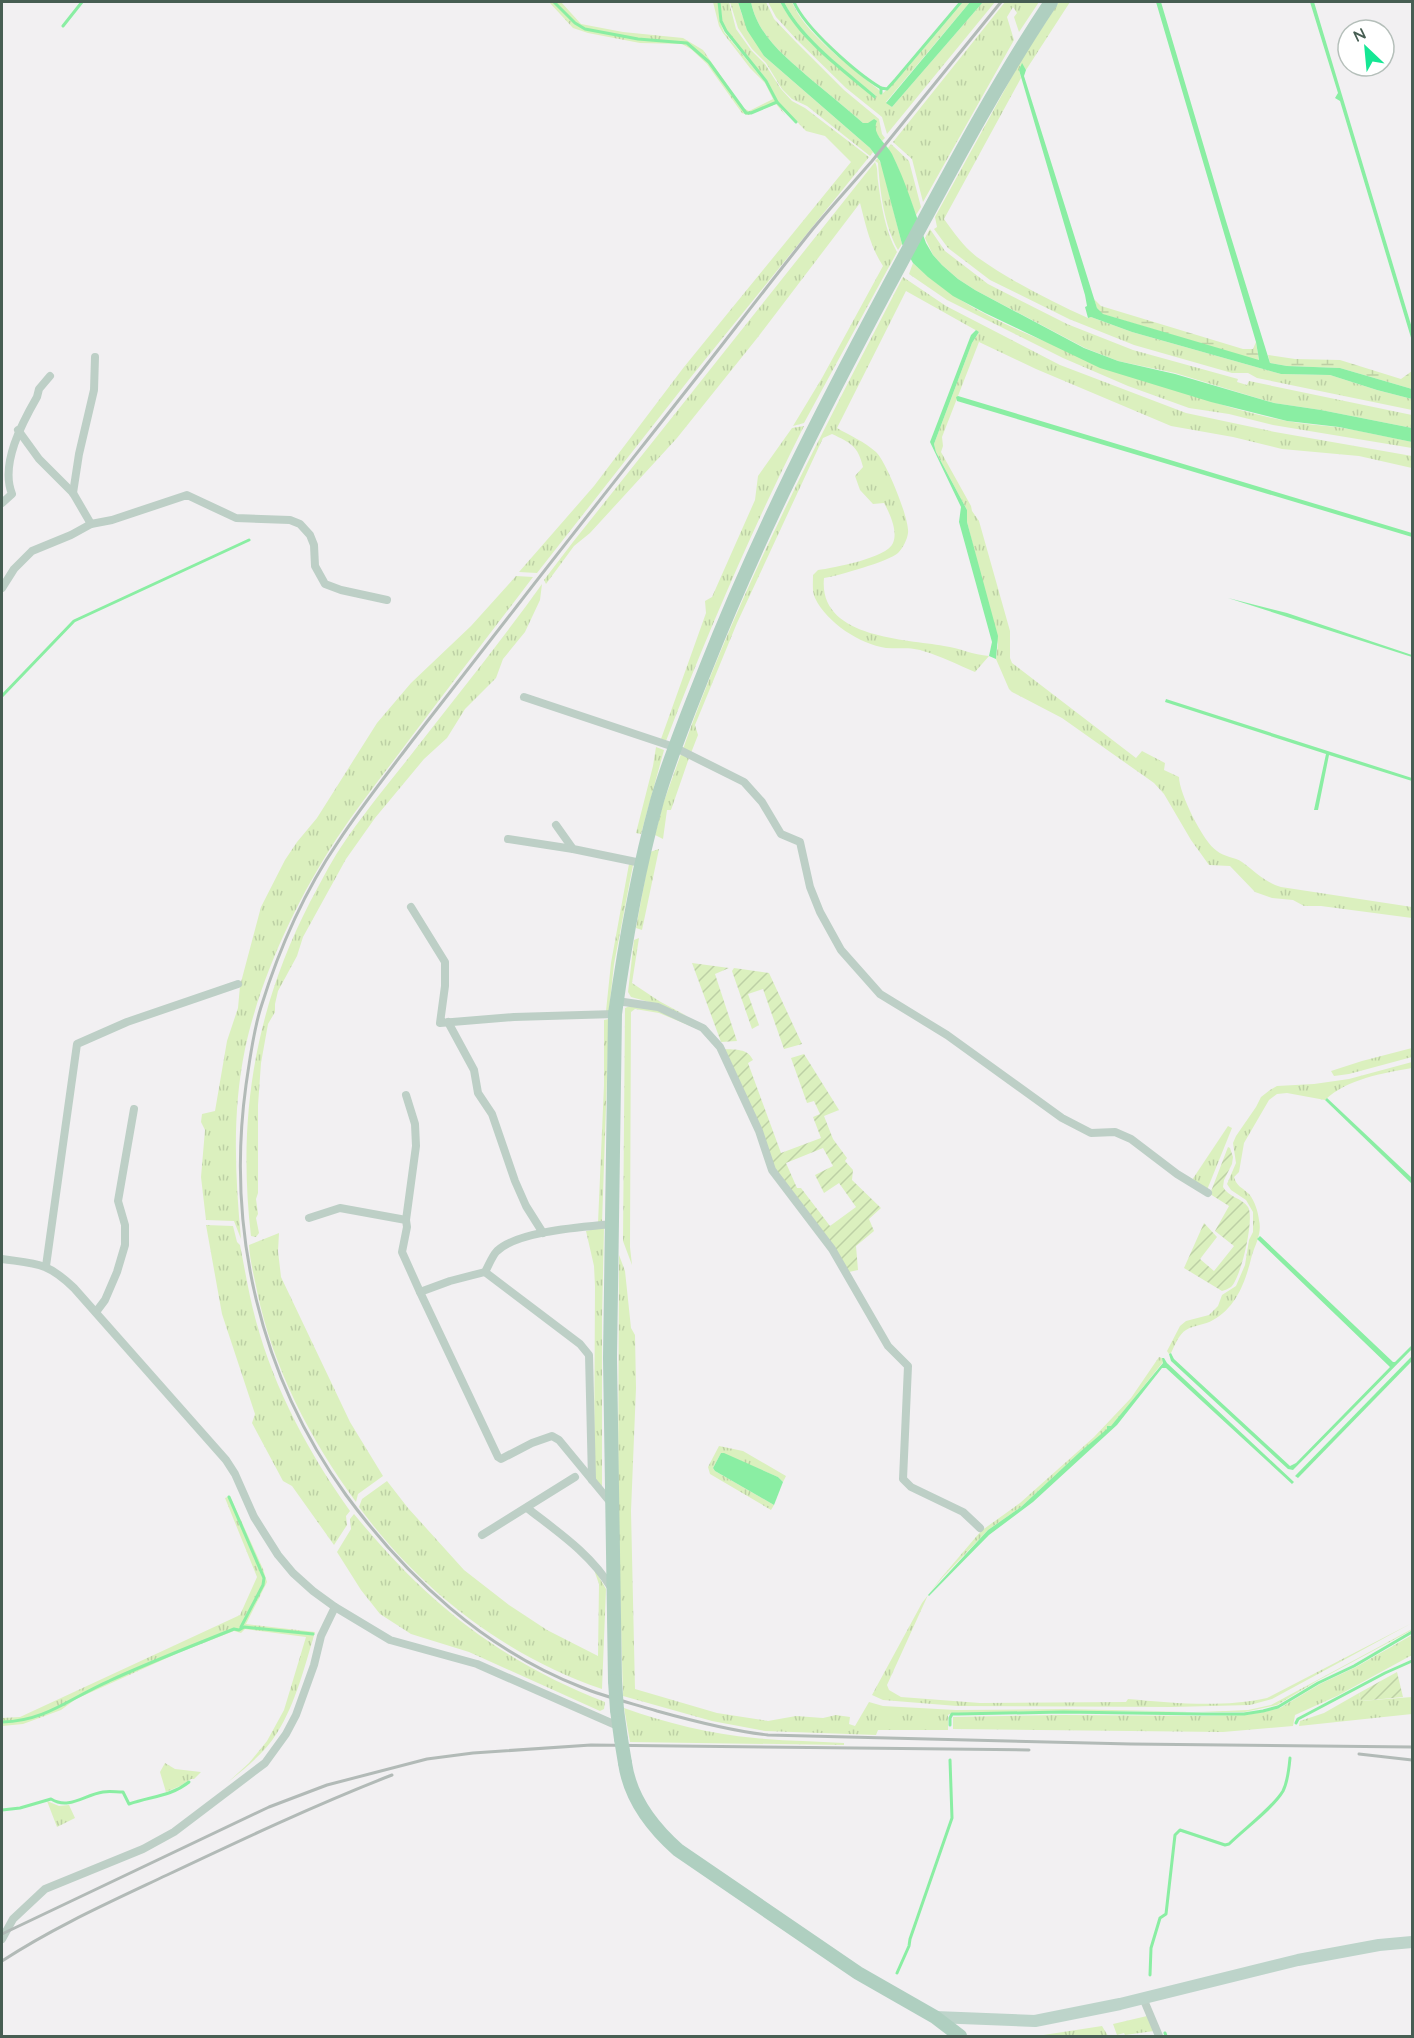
<svg xmlns="http://www.w3.org/2000/svg" width="1414" height="2038" viewBox="0 0 1414 2038" font-family="Quicksand,sans-serif">
<style>
.grass{fill:url(#grass-tufts)}
.wetland{fill:url(#wetland-marsh)}
.garden{fill:url(#garden-furrows);fill-rule:evenodd}
.water{fill:#8aeea3}
.lines{fill:none;stroke-linecap:round;stroke-linejoin:round}
.stream{stroke:#8aeea3;stroke-width:3}
.minor{stroke:#bdcfc6;stroke-width:8}
.secondary{stroke:#bdd4ca;stroke-width:12}
.primary{stroke:#afcfc0;stroke-width:14}
.rail{stroke:#b2bab7;stroke-width:3}
.primary-bridge{stroke:#afcfc0;stroke-width:14}
</style>
<defs>
<pattern id="grass-tufts" width="24" height="20" patternUnits="userSpaceOnUse" patternTransform="scale(1.5)"><rect width="24" height="20" fill="#dbf0be"/><path d="M3 7l-1-3M5 7V3M7 7l1-3M15 17l-1-3M17 17v-4M19 17l1-3" fill="none" stroke="#bdd0a5"/></pattern>
<pattern id="wetland-marsh" width="20" height="14" patternUnits="userSpaceOnUse" patternTransform="scale(1.5)"><rect width="20" height="14" fill="#dbf0be"/><path d="M1 5h8M5 5V1M11 12h8M15 12V8" fill="none" stroke="#bdd0a5"/></pattern>
<pattern id="garden-furrows" width="10" height="10" patternUnits="userSpaceOnUse" patternTransform="scale(1.5)"><rect width="10" height="10" fill="#dbf0be"/><path d="M-1 1l2-2M0 10L10 0M9 11l2-2" fill="none" stroke="#bdd0a5"/></pattern>
</defs>
<rect width="100%" height="100%" fill="#f2f0f2"/>
<g class="grass">
<path d="M549,2H561L581,24L623,32L683,38L703,50L743,108L749,111L773,99L765,83L750,68L723,33L719,26L713,2H718L720,22L724,32L765,82L785,115L776,104L748,115L742,113L707,64L691,49L682,44L640,43L588,33L573,28Z"/>
<path d="M720,2H729L736,29L751,50L765,64L781,89L792,101L805,108L869,157L691,377L537,573L519,572L594,486L684,367L851,162L825,136L806,131L778,102L767,80L726,30L722,20Z"/>
<path d="M730,2H738L742,15L764,56L870,148L873,152L870,156L807,106L792,99L782,89L766,63L752,49L738,28Z"/>
<path d="M751,2H766L774,19L795,41L844,90L879,119L882,134L885,138L882,141L875,131L874,119L868,124L863,123C847,109 830,95 813,81C787,58 758,37 751,2Z"/>
<path d="M768,2H780C802,41 841,69 875,98L876,96C843,68 804,40 784,2H792C804,33 852,68 878,89L882,94L897,80L963,2H970L886,102L892,107L983,2H995L887,134L882,117L846,88L796,39L776,17Z"/>
<path d="M1005,2H1039L1019,32L1014,17L1017,13L1013,7L1007,17L1014,40L923,202L912,159L893,142Z"/>
<path d="M1059,2H1070L1026,70L1022,64L1019,70L1021,78L944,219C954,233 964,247 977,257C1011,281 1050,301 1088,318L1091,317L1132,332L1281,374L1330,375L1377,390L1412,399V410L1257,378L1248,373H1232L1134,345L1069,319L990,280L948,248L934,229L937,227L935,217L1021,60Z"/>
<path d="M891,144L909,161L921,207L916,215L897,165L888,148Z"/>
<path d="M878,158L882,166L902,244L898,250C884,225 880,191 878,163L875,161Z"/>
<path d="M875,162C878,168 877,174 878,181C881,204 885,231 897,252L804,423L793,426L822,378L883,266C870,246 866,226 860,203L758,337L677,438L590,533L574,546L546,584L544,580L573,542Z"/>
<path d="M930,229L945,251L988,284L1067,324L1133,350L1238,379L1237,382L1247,385L1249,381L1412,415V428L1321,410L1274,403L1175,373L1118,361L1085,348L975,290L958,279L942,265L933,255L925,238Z"/>
<path d="M913,263C969,317 1046,342 1118,368C1173,389 1229,410 1287,421C1303,424 1320,425 1337,427C1362,431 1387,437 1412,442V448L1273,425L1229,414L1189,408L1128,386L1063,358L947,300L909,274Z"/>
<path d="M903,277L946,306L1060,365L1186,413L1275,432L1412,456V468L1359,456L1282,449L1233,437L1171,426L1036,369L979,342L942,437L943,446L941,452L971,506L972,511L979,521L1010,631V658L1012,663L1136,758L1142,751L1165,763L1164,770L1179,777C1179,793 1203,842 1217,851C1224,857 1235,857 1242,862C1257,873 1263,881 1281,887L1412,907V918L1321,906H1304L1293,900L1272,898L1255,892L1230,866L1209,865L1191,840L1164,794L1154,783L1062,718L1012,692L1009,689L996,659L998,644L967,522V510L936,452L934,444L972,343L979,332L906,291L837,428C849,435 865,442 876,452C886,461 910,520 908,533C907,540 903,548 898,553C890,561 837,576 824,578C818,638 904,639 944,646C960,648 973,655 989,656L975,672C958,665 941,656 923,651C912,647 898,649 886,648C860,644 827,623 815,598C812,592 813,583 813,575L818,570C833,568 887,558 893,543C898,531 890,514 884,503L873,504L860,490L855,476L863,467C858,446 851,443 832,434L823,438L737,623L695,725L698,735L691,753L683,749C741,585 823,431 903,277Z"/>
<path d="M804,426C752,529 707,634 666,741L661,739L706,613L705,601L712,597L755,500L758,476L792,428Z"/>
<path d="M516,576L533,577C493,630 452,683 412,736C387,770 360,803 337,838C297,899 260,978 245,1049C232,1112 235,1175 241,1239L234,1221L206,1220L201,1177L205,1130L201,1122L202,1114L215,1111L227,1041L238,1008L240,986L261,907L285,860L297,842L317,818L377,723L411,683L471,626Z"/>
<path d="M542,584L540,600L525,632L503,659L496,678L465,709L447,738L424,759L375,818L346,859L303,937L297,956L278,991L275,1004V1012L268,1024L261,1063L258,1105V1193L256,1199L258,1214L256,1218L259,1233L256,1237L251,1236C237,1117 255,1009 310,902C320,884 329,865 341,847C361,817 384,789 407,760C452,702 499,644 542,584Z"/>
<path d="M656,747L664,750L641,834L636,833L653,766Z"/>
<path d="M681,754L689,758L671,810H667L663,839L655,835L663,804Z"/>
<path d="M659,849L642,930L636,928L650,852Z"/>
<path d="M629,864L633,865L614,964L609,1011H606L611,963Z"/>
<path d="M639,938L632,983L659,1001L687,1016L660,1005L631,997L628,992L634,940Z"/>
<path d="M630,1006L659,1010L700,1030L659,1013L635,1009L631,1012L630,1247L632,1265L623,1241L625,1008Z"/>
<path d="M609,1019L602,1223H598L604,1085V1020Z"/>
<path d="M1412,1048V1057L1349,1074L1334,1076L1331,1071L1362,1061Z"/>
<path d="M1412,1062V1068C1383,1073 1347,1079 1325,1100L1287,1093L1277,1094L1269,1100L1244,1143L1239,1172L1234,1177C1236,1186 1243,1188 1249,1194C1255,1201 1258,1212 1259,1220C1262,1233 1256,1243 1252,1255C1246,1280 1237,1307 1213,1320C1205,1325 1194,1325 1186,1330C1179,1334 1175,1345 1171,1353L1169,1354L1167,1351L1180,1326L1186,1321L1209,1315L1218,1306L1222,1295L1236,1286L1245,1265L1249,1240L1253,1232V1212L1246,1200L1231,1190L1227,1184L1236,1163L1233,1143L1236,1136L1256,1107L1261,1097L1270,1090L1277,1086L1314,1084L1349,1079Z"/>
<path d="M1228,1126L1232,1128L1207,1190L1192,1180Z"/>
<path d="M206,1225L233,1226L237,1242L240,1245C245,1270 249,1296 256,1321C275,1391 309,1453 350,1511L346,1516L347,1525L334,1545L292,1486L283,1481L252,1423L255,1414L222,1314Z"/>
<path d="M604,1227L602,1318V1487L594,1478L595,1286L594,1266L586,1231Z"/>
<path d="M279,1233L278,1251L281,1277L350,1422L383,1476L358,1494L356,1502C310,1439 273,1368 257,1291C254,1276 250,1261 249,1245Z"/>
<path d="M619,1255L625,1271L631,1328L635,1335L636,1388L631,1511L635,1689L717,1713L768,1721L796,1716L823,1718L836,1715L850,1717L849,1724L855,1726L869,1702L883,1706L956,1710L1066,1709L1204,1712L1248,1710L1271,1705L1412,1629V1630L1317,1681L1277,1705L1245,1712L1064,1711L952,1713L948,1715V1730H878L876,1735L765,1731L712,1721L623,1696L618,1519Z"/>
<path d="M1159,1357L1162,1358L1163,1362L1111,1427L1081,1451L1021,1507L988,1530L942,1578L928,1595L887,1685L889,1690L901,1697L980,1703L1126,1702L1128,1699C1173,1703 1222,1708 1267,1698L1412,1623L1272,1699L1250,1705L1173,1707L957,1706L883,1700L872,1695L922,1603L941,1578L981,1531L1020,1503L1094,1437L1131,1398Z"/>
<path d="M719,1446L743,1451L786,1476L783,1482L778,1477L721,1453L713,1468L715,1471L774,1505L771,1510L710,1474L708,1467Z"/>
<path d="M387,1481L408,1508L464,1570L509,1605L547,1630L598,1656L599,1584L593,1567L606,1589L602,1689C505,1656 420,1590 359,1507L362,1499Z"/>
<path d="M230,1496L263,1569L267,1582L246,1624L315,1632C305,1665 296,1703 277,1733C265,1753 245,1768 227,1783L249,1763L267,1741L284,1710L306,1637L245,1629L241,1633L234,1631L178,1653L76,1699L61,1710L23,1724L2,1726V1718L20,1717L240,1615L257,1577L225,1498Z"/>
<path d="M354,1514C426,1602 499,1661 605,1702L604,1709L600,1711L469,1652L411,1634L380,1614L361,1590L337,1552L351,1529L350,1519Z"/>
<path d="M1412,1635V1655L1337,1696L1295,1715L1293,1726L1223,1732L953,1729V1717L1063,1715L1203,1716L1245,1715L1264,1712L1280,1708L1320,1684L1356,1667Z"/>
<path d="M1359,1693L1361,1701L1412,1697V1714L1299,1726L1300,1721L1324,1713Z"/>
<path d="M624,1708C666,1723 711,1734 755,1738C785,1741 814,1741 844,1743V1745L630,1742Z"/>
<path d="M165,1763L175,1769L201,1772L194,1779H191L180,1786L166,1792L160,1772Z"/>
<path d="M47,1801L59,1806L69,1805L75,1818L57,1827Z"/>
<path d="M1147,2016L1154,2031L1125,2035L1124,2033L1117,2035L1113,2024Z"/>
<path d="M1102,2026L1108,2036H1037Z"/>
</g>
<g class="wetland">
<path d="M1094,299L1101,306L1243,349H1253L1256,342L1259,361L1102,314L1097,308Z"/>
<path d="M1268,355L1295,359L1340,360L1401,379L1412,371V389L1340,368L1287,366L1270,363Z"/>
</g>
<g class="garden">
<path d="M692,963L729,968L715,974L737,1041L721,1042Z"/>
<path d="M734,968L769,973L802,1044L784,1049L763,989L748,994L759,1025L752,1029L732,971Z"/>
<path d="M724,1049C736,1050 747,1048 753,1060L748,1063L781,1153L821,1138L813,1117L820,1114L814,1101L807,1103L791,1058L804,1054L839,1110L824,1116L833,1139L847,1158L845,1161L853,1170L852,1180L881,1208L869,1219L874,1231L856,1246L858,1270L849,1272L774,1169ZM823,1148L833,1166L815,1175L824,1193L839,1183L856,1207L830,1226L801,1188H797L786,1163Z"/>
<path d="M1228,1147L1230,1148L1233,1157L1232,1164L1224,1180L1223,1187C1228,1197 1242,1198 1248,1207C1255,1218 1241,1278 1231,1287C1228,1289 1225,1290 1222,1291L1184,1268L1204,1223L1217,1237L1200,1259L1214,1271L1234,1246L1215,1231L1229,1206L1210,1194Z"/>
<path d="M1397,1672L1403,1697L1361,1701L1359,1693Z"/>
</g>
<g class="water">
<path d="M738,2H751C758,37 787,58 813,81C830,95 847,109 863,123H868L874,119L877,121C871,134 886,143 892,154C906,182 915,213 926,243L933,255L942,265L958,279L975,290L1084,348L1118,361L1175,374L1274,403L1321,410L1412,428V442L1339,427L1287,421L1211,402L1100,368L985,313L953,296L928,277L913,263L902,244L880,161L870,148L764,56L747,30Z"/>
<path d="M780,2H784C804,40 844,68 876,96L875,99C841,70 801,42 780,2Z"/>
<path d="M970,2H983L892,107L886,103Z"/>
<path d="M1156,2H1161L1226,221L1270,363L1287,366L1340,368L1412,389V399L1377,390L1330,375L1281,374L1132,332L1091,317L1088,318L1085,307L1087,306L1085,295L1019,70L1022,63L1026,70L1024,76L1097,308L1103,314L1259,360L1256,342Z"/>
<path d="M1310,2H1314L1412,328V341L1340,101L1335,98L1338,93Z"/>
<path d="M976,330L979,332L972,343L934,444L936,452L967,510V522L998,636L996,659L989,656L992,642L959,522L961,507L930,442L971,335Z"/>
<path d="M958,396L1412,533V537L957,401L956,397Z"/>
<path d="M1228,598L1287,613L1412,655V657Z"/>
<path d="M1166,699L1412,778V781L1329,755L1318,810H1314L1326,754L1165,702Z"/>
<path d="M1327,1098L1412,1178V1184L1325,1100Z"/>
<path d="M1260,1236L1393,1362H1395L1412,1345V1349L1293,1470L1288,1469L1171,1361L1169,1354L1171,1353L1174,1359L1290,1466L1296,1463L1390,1367L1257,1239Z"/>
<path d="M1412,1356V1361L1298,1478L1295,1476Z"/>
<path d="M1162,1358H1164L1167,1363L1294,1482L1292,1484L1166,1368H1162L1117,1425L1033,1502L989,1535L929,1596L928,1595L988,1530L1021,1507L1081,1451L1107,1429V1426H1111L1163,1363Z"/>
<path d="M721,1453H724L778,1477L783,1482L774,1505L715,1471L713,1468Z"/>
</g>
<g class="lines">
<g class="stream">
<path d="M554,2L575,23L585,29L638,39L687,43L709,62L746,113H751L777,102"/>
<path d="M719,2L721,21L726,31L766,81L777,102L796,122"/>
<path d="M794,2C805,28 856,73 881,88"/>
<path d="M63,26L82,2"/>
<path d="M881,93V88L887,89L896,79L961,2"/>
<path d="M2,696L74,621L249,540"/>
<path d="M229,1497L264,1578L263,1585L241,1627"/>
<path d="M2,1722C46,1721 70,1698 109,1681C150,1662 192,1646 234,1629L239,1630L244,1627L313,1634"/>
<path d="M1296,1723L1298,1719L1385,1673L1412,1661"/>
<path d="M950,1725V1718L952,1714H958L1063,1712L1202,1714H1244L1263,1711L1278,1707L1318,1683L1354,1666L1412,1632"/>
<path d="M2,1810L20,1808L51,1799C69,1810 84,1795 103,1792C109,1791 116,1792 123,1792L129,1804C151,1796 170,1797 189,1782"/>
<path d="M897,1973L909,1946L910,1939L952,1818L950,1760"/>
<path d="M1150,1975L1151,1948L1160,1918L1166,1914L1175,1835L1180,1830L1225,1845L1229,1844C1244,1829 1273,1808 1283,1791C1288,1781 1289,1769 1290,1758"/>
<path d="M1165,2033L1166,2036"/>
</g>
<g class="minor">
<path d="M73,493L79,454L94,390L95,357"/>
<path d="M2,503L12,494C0,464 22,423 37,397L39,389L50,376"/>
<path d="M91,524L112,520L187,495L236,518L290,520L300,524L310,535L314,545L315,566L325,584L341,590L387,600"/>
<path d="M2,588L14,569L32,551L71,535L91,524L73,493L39,459L18,430"/>
<path d="M524,697L674,747L744,782L762,802L781,834L800,842L810,887L820,912L841,950L880,994L947,1035L1062,1118L1091,1133L1115,1132L1131,1139L1177,1174L1208,1193"/>
<path d="M556,825L573,849L641,863"/>
<path d="M508,839L573,849"/>
<path d="M411,907L445,962V986L440,1023L514,1017L615,1014"/>
<path d="M617,1001L658,1007L703,1028L720,1047L759,1131L772,1170L832,1249L888,1346L908,1366L903,1479L911,1487L963,1512L980,1528"/>
<path d="M448,1022L474,1070L478,1093L492,1114L515,1181L526,1206L543,1233"/>
<path d="M406,1095L415,1124L416,1146L406,1220"/>
<path d="M309,1218L340,1208L406,1220L407,1227L402,1252L420,1292L450,1281L485,1272C489,1265 492,1256 497,1251C518,1231 583,1227 612,1224"/>
<path d="M2,1259C37,1264 47,1262 74,1288L226,1460L235,1474L254,1517L278,1555L293,1573L313,1591L335,1607L390,1640L477,1664L618,1726"/>
<path d="M46,1266L77,1044L127,1022L238,984"/>
<path d="M485,1272L580,1344L589,1355L592,1480"/>
<path d="M420,1292L498,1457L501,1459L532,1443L552,1436L559,1440L611,1503"/>
<path d="M96,1312L105,1300L117,1272L125,1245V1225L118,1201L134,1109"/>
<path d="M527,1508C558,1532 591,1554 612,1589"/>
<path d="M482,1535L575,1477"/>
<path d="M2,1939L13,1919L45,1889L143,1849L174,1832L265,1763L286,1734L296,1715L314,1665L321,1636L335,1607"/>
<path d="M1143,1998L1159,2036"/>
</g>
<path class="secondary" d="M935,2017L1035,2021L1120,2004L1298,1960L1379,1945L1412,1942"/>
<g class="primary">
<path d="M615,1681L610,1358L615,1014C625,942 638,870 657,801C670,756 688,713 705,670C757,538 821,412 888,287C940,191 990,93 1051,2"/>
<path d="M617,1710L621,1739"/>
<path d="M625,1763C630,1798 652,1827 678,1850L858,1973L935,2017L960,2036"/>
</g>
<g class="rail">
<path d="M1001,2C958,55 915,108 872,161C852,184 832,206 812,230C772,280 733,331 693,382C634,457 575,531 517,606C482,651 447,696 412,741C387,774 361,807 338,842C304,892 279,949 261,1007C253,1032 250,1059 246,1085C226,1230 260,1376 346,1495C406,1577 485,1650 581,1687C605,1697 631,1703 657,1711C693,1721 731,1731 768,1735L1131,1744L1412,1747"/>
<path d="M1359,1754L1412,1760"/>
<path d="M2,1934L269,1807L327,1785L427,1759L473,1753L591,1745L1029,1750"/>
<path d="M2,1961C54,1927 110,1902 167,1875C241,1840 315,1805 392,1775"/>
</g>
<g class="primary-bridge">
<path d="M615,1681L617,1710"/>
<path d="M621,1739L625,1763"/>
</g>
</g>
<rect width="1414" height="2038" fill="none" stroke="#475e53" stroke-width="6"/>
<g transform="translate(1366 48) rotate(334)"><circle r="28" fill="#ffffff" stroke="#b5bfba" stroke-width="1.5"/>
<path d="M0-4.5L10 22L0 15L-10 22Z" fill="#15e794"/>
<text y="-9" font-size="16" font-weight="bold" text-anchor="middle" fill="#475e53">N</text>
</g>
</svg>
